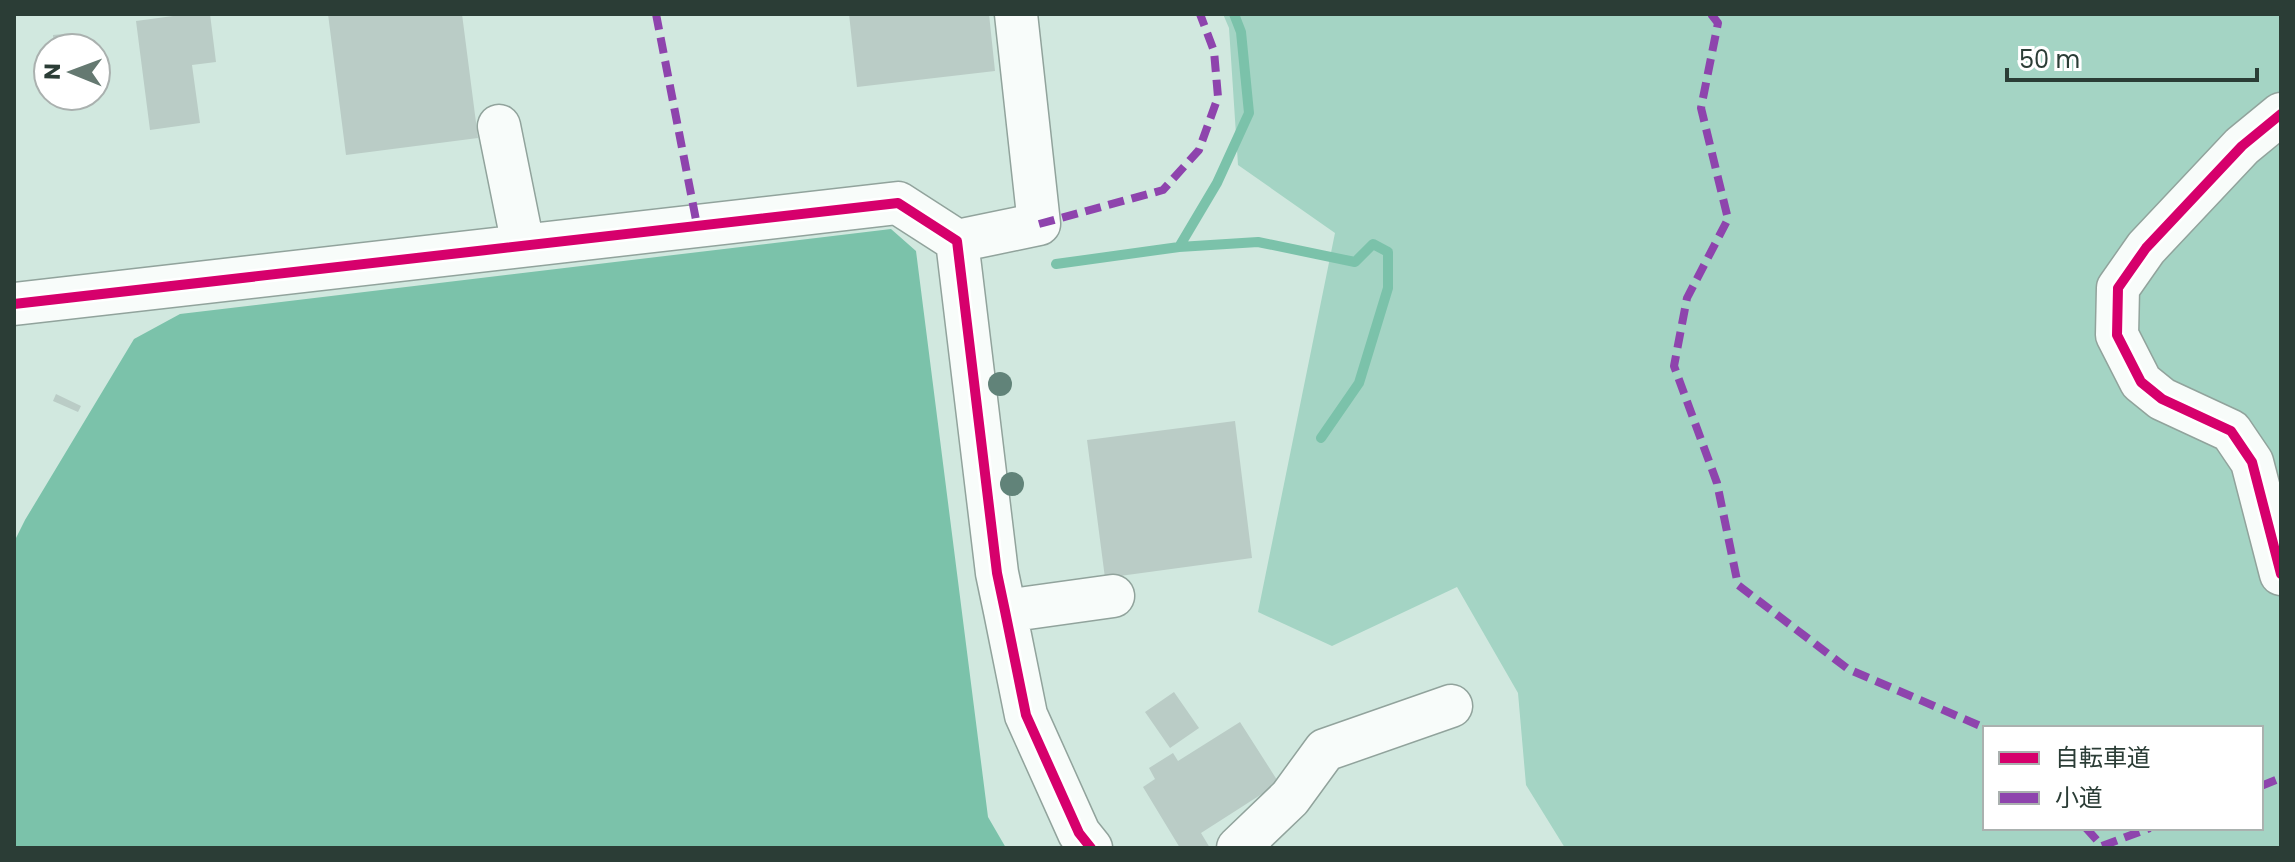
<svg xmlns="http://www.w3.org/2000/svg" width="2295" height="862" font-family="Poppins,'Noto Sans JP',sans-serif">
<rect width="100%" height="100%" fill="#d1e8df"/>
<path fill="#a4d4c4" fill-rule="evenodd" d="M1223,14H2281V848H1565L1526,785L1518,693L1457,587L1332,646L1258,612L1335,233L1238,165L1229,28ZM1985,728H2261V828H1985Z"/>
<path fill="#7bc2aa" d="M891,229L916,251L988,817L1006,848H14V542L25,520L134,339L180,314Z"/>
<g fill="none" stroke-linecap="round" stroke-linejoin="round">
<path stroke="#7bc2aa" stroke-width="10" d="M1179,247L1258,242L1355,262L1373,244L1388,252V288L1359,383L1321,438
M1056,264L1179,247L1217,183L1249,113L1241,32L1234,14"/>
</g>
<path fill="#baccc6" d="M188,14H210L216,62L192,65L200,123L150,130L136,21Z
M328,14H462L478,138L346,155Z
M849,14H989L995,71L857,87Z
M73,33L74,48H54L53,35Z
M56,394L81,406L78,412L53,401Z
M1235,421L1252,558L1105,578L1087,440Z
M1174,692L1199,728L1170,748L1145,712Z
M1240,722L1279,783L1201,833L1210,848H1180L1143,787L1155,779L1149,768L1173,753L1178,761Z"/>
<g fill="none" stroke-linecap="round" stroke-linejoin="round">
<g stroke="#91a39c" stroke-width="45">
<path id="minor" d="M2281,114L2242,146L2146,248L2118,288L2117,335L2141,382L2162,399L2231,431L2252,462L2281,574
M499,126L523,245
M957,241L1039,224L1016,14
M14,304L898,203L957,241L997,573L1005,611L1026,715L1079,833L1091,848
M1005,611L1113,596
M1238,848L1290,798L1325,750L1451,706"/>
</g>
<use href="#minor" stroke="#f8fcfa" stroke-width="42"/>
<path stroke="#8e44ad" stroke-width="8" stroke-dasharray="16 8" stroke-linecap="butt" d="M656,14L697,225
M1711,14L1718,23L1701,108L1728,219L1687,298L1674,366L1717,483L1738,585L1848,669L1985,728
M1039,224L1163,190L1199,150L1218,97L1214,51L1200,14
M2261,786L2281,778
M2086,828L2102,846L2150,828"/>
<g stroke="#fff" stroke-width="15">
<path id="cycleway" d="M2281,114L2242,146L2146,248L2118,288L2117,335L2141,382L2162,399L2231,431L2252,462L2281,574
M14,304L898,203L957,241L997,573L1005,611L1026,715L1079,833L1091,848"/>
</g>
<use href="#cycleway" stroke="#d6006c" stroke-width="10"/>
</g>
<g fill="#618379">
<circle cx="1000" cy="384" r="12"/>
<circle cx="1012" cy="484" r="12"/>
</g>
<rect width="2295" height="862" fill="none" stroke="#2b3d36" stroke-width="32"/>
<rect x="1983" y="726" width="280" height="104" fill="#ffffff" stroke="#aab1af" stroke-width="2"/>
<rect x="1999" y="752" width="40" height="12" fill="#d6006c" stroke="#aab1af" stroke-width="2"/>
<text x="2055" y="766" font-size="24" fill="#2b3d36">自転車道</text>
<rect x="1999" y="792" width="40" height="12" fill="#8e44ad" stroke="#aab1af" stroke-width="2"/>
<text x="2055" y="806" font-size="24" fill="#2b3d36">小道</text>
<g transform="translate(72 72) rotate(271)"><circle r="38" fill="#ffffff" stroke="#aab1af" stroke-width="2"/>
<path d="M0-6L14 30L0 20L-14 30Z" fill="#657971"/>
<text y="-12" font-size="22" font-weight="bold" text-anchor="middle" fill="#2b3d36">N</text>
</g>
<path d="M2007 68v12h250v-12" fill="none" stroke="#2b3d36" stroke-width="4"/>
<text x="2019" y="68" font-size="24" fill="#2b3d36" stroke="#ffffff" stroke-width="6" paint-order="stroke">50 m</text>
</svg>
